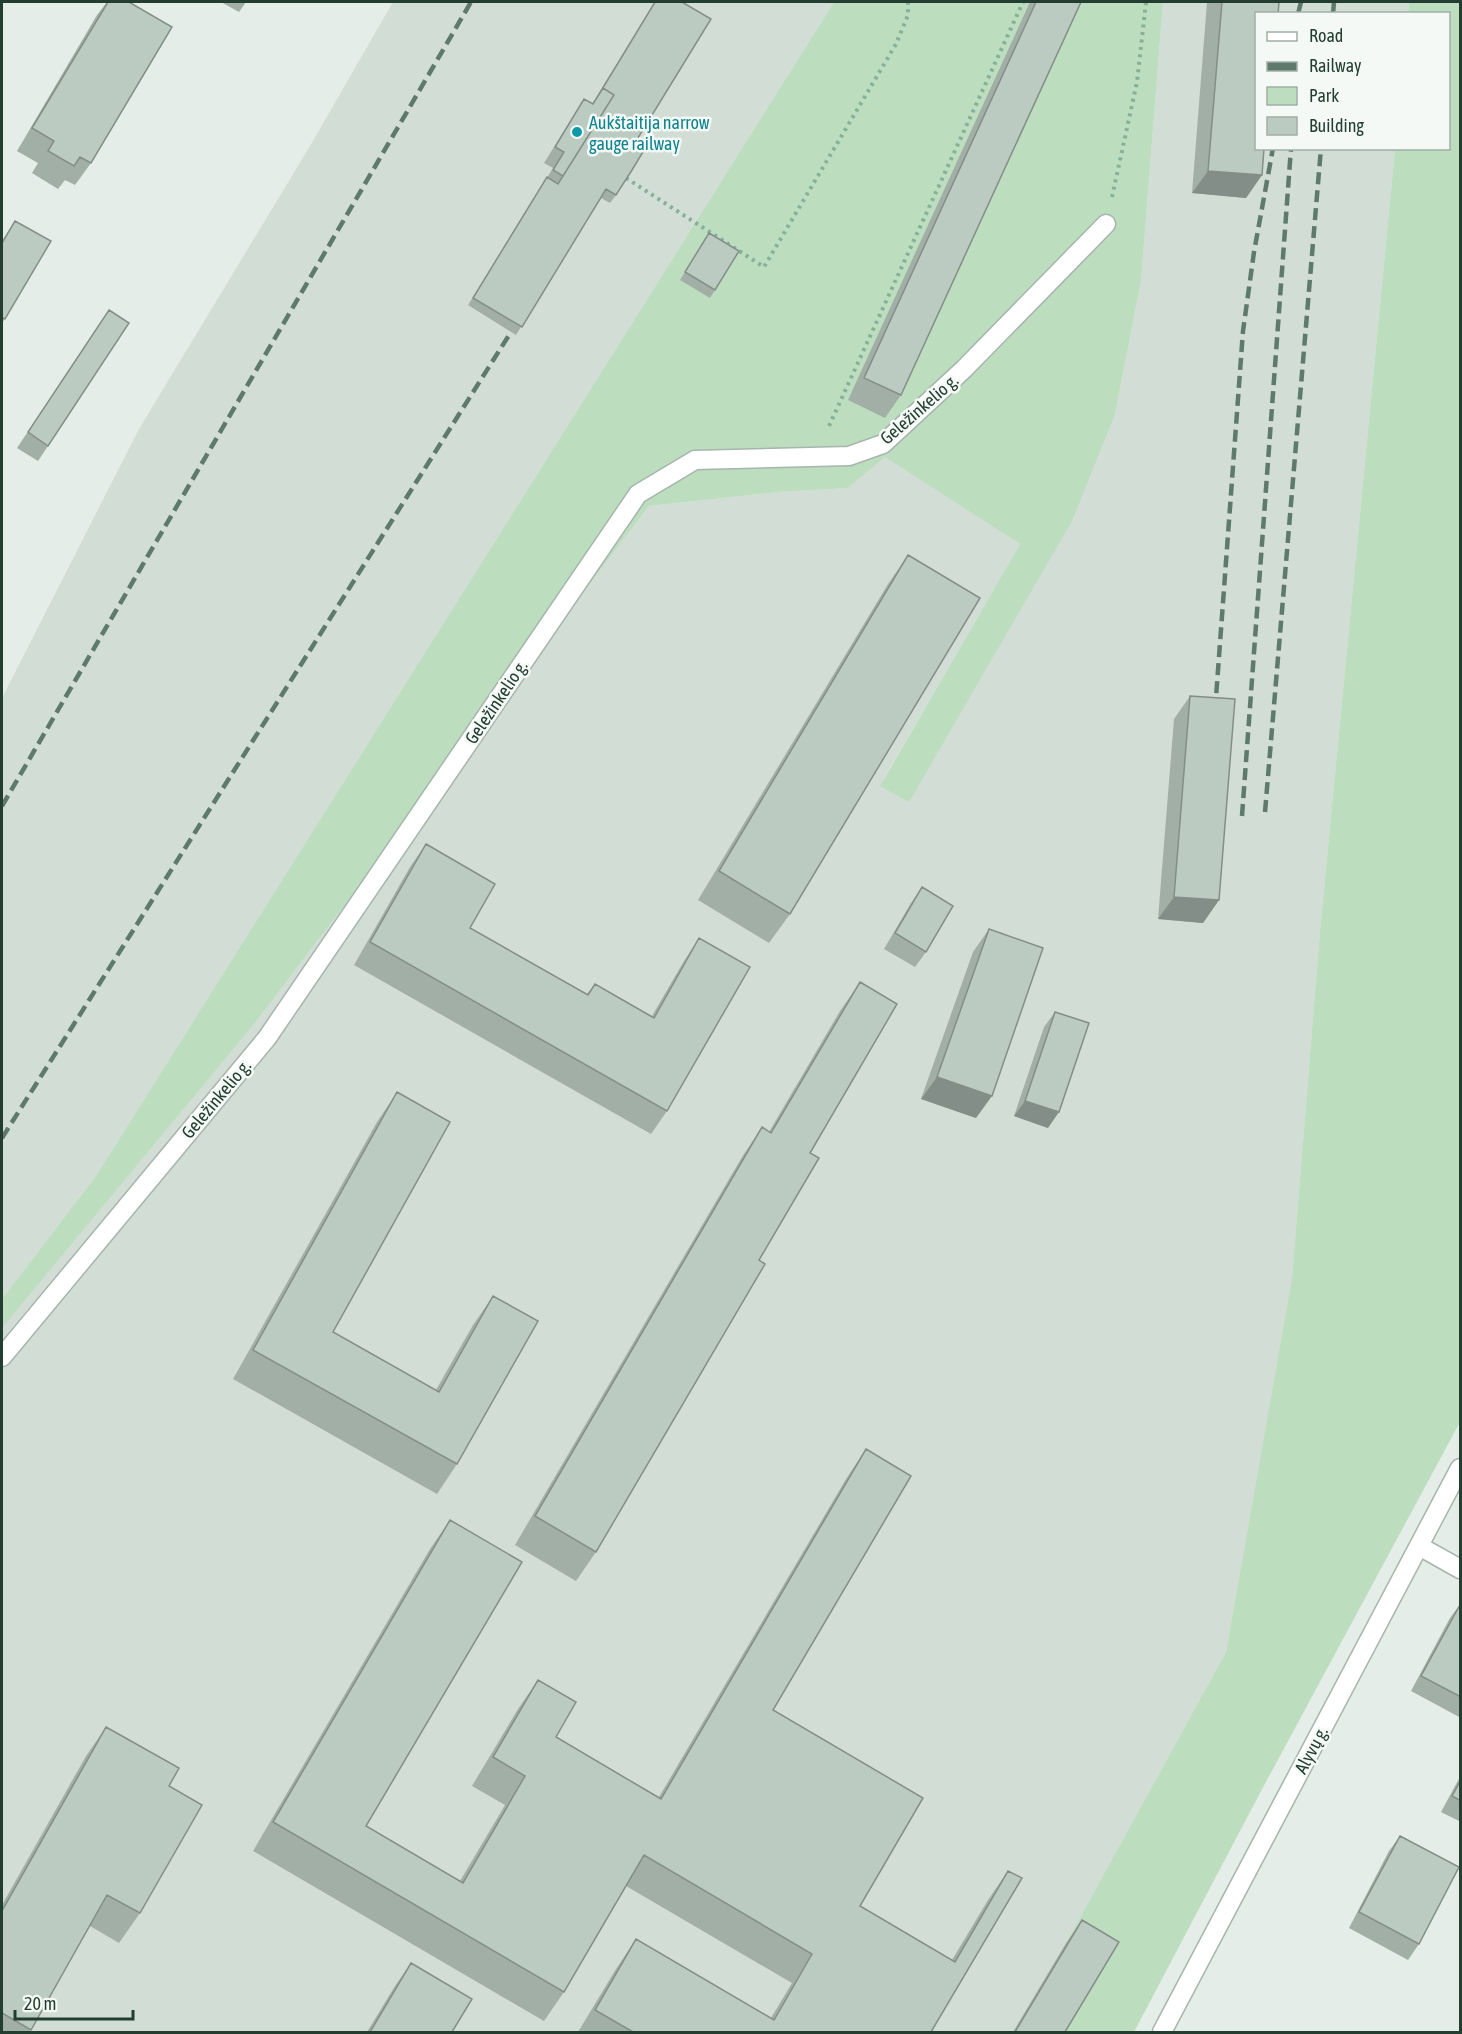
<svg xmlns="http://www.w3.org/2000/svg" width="1462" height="2034" font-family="'Asap Condensed',sans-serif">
<rect width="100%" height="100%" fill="#e4ede7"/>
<path fill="#d2ddd6" d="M393,2H834L96,1176L2,1299V698L139,429L310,146Z
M1163,2H1409L1408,13L1256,14V148L1395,149L1320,931L1292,1279L1226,1652L1066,1943L1062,2032H2V1328L251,1028L649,506L777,492L848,488L885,456L1020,544L880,785L1115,414L1141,281Z"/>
<path fill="#bdddbf" d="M834,2H1163L1141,281L1115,414L1072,521L909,802L880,786L1020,544L885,457L848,488L777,492L649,506L251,1028L2,1328V1299L96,1176Z
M1409,2H1460V1422L1260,1793L1134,2032H1062L1066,1943L1226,1652L1292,1278L1320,931L1395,149L1448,148V14L1408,13Z"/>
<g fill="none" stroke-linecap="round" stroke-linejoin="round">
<g stroke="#a6b5ad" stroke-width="21">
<path id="minor" d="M2,1357L267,1038L638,494L695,460L849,456L883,444L964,369L1106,224
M1419,1546L1460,1569
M1162,2032L1460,1468"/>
</g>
<path stroke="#85b099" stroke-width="4" stroke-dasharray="3 4.5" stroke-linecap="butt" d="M626,178L764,267L896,44L908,15V2
M1112,197L1137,82L1146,2
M829,426L1023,2"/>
<use href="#minor" stroke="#fff" stroke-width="18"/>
<path stroke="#5e7a6c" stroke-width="4.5" stroke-dasharray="12 6" stroke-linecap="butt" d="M1298,14L1301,2
M1333,14L1334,2
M1215,711L1243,331L1254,252L1273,148
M2,806L471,2
M1265,812L1321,148
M1242,816L1291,148
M2,1138L511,332"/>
</g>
<path fill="#a2afa7" d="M107,2H129L91,163L75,185L65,180L58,189L32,173L38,163L17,151L97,15Z
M221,2H246L239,12Z
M655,2H682L636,141L616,195L610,203L601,198L516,335L468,305L553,168L544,163L584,99L592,104Z
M1030,2H1081L901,395L885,418L848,400Z
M1207,2H1279L1257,14L1256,80L1262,175L1246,198L1192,193Z
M15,221L5,319L2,323V241Z
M709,233L715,290L710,298L680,280Z
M109,310L48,446L38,461L17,448Z
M908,555L790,914L769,943L698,900L888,584Z
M1190,696L1219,900L1203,923L1158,919L1174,719Z
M426,844L470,928L587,994L595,984L652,1016L684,961L699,938L667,1111L651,1134L354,965L410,867Z
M922,887L926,952L915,967L884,949L911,903Z
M989,929L976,1118L921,1099L973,952Z
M860,982L810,1153L759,1260L596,1552L576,1581L515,1545L742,1157L762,1127L769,1132L840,1011Z
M1055,1012L1048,1128L1014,1116L1044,1027Z
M397,1092L333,1332L436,1390L473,1325L493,1296L457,1464L437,1494L233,1379L377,1122Z
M866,1449L773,1710L860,1906L952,1960L988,1900L1008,1871L931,2032H578L616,1969L636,1939L771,2018L792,1983L626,1886L564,1992L544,2021L253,1851L430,1549L450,1520L366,1826L460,1881L505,1805L472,1786L518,1709L538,1680L556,1737L659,1797L846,1479Z
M1461,1603V1718L1411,1691L1450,1618Z
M106,1727L169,1786L140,1913L119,1943L90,1926L29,2032H2V1905L86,1756Z
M1461,1775V1822L1441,1812Z
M1400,1836L1419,1944L1408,1960L1349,1928L1389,1851Z
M1082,1920L1065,2032H1013L1066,1943Z
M411,1963L452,2032H367L395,1986Z"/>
<path fill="#848e88" d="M1208,171L1262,175L1246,198L1192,193Z
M1174,897L1219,900L1203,923L1158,919Z
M937,1077L992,1096L976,1118L921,1099Z
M1025,1101L1059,1112L1048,1128L1014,1116Z"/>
<path fill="#bccbc2" stroke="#848e88" stroke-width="1.5" d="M108,2H129L172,27L91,163L80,157L74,166L48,151L54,141L32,128Z
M655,2H682L711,19L636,141L646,147L632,170L616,195L606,189L522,327L473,298L547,177L558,184L563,176L614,95L603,88L598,96Z
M1036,2H1081L901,395L864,378Z
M1222,2H1279L1278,14H1257L1256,80L1257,81V148H1264L1262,175L1208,171Z
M603,88L614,95L563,176L553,170L564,152L555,147L584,99L593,104Z
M15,221L51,241L5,319L2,317V243Z
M709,233L739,251L715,290L685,272Z
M109,310L129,323L48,446L28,432Z
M908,555L980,598L790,914L719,871Z
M1190,696L1235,699L1219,900L1174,897Z
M426,844L495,884L470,928L588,995L595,984L654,1018L699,938L750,967L667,1111L370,942Z
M922,887L953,906L926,952L895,933Z
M989,929L1043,948L992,1096L937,1077Z
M860,982L897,1004L810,1153L819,1158L759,1260L765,1264L596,1552L535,1516L762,1127L771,1133Z
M1055,1012L1089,1023L1059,1112L1025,1101Z
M397,1092L450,1122L333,1332L439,1392L493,1296L538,1321L457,1464L253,1350Z
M866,1449L911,1476L773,1710L923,1798L860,1906L955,1962L1008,1871L1022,1878L931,2032H633L595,2010L636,1939L774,2020L812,1954L644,1855L564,1992L273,1822L450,1520L522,1562L366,1826L463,1883L525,1776L493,1757L538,1680L576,1702L556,1737L661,1799Z
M1461,1603V1697L1421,1676Z
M106,1727L179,1768L169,1786L202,1805L140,1913L107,1895L31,2030L2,2013V1911Z
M1461,1780V1801L1452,1796Z
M1400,1836L1459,1867L1419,1944L1359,1912Z
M1082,1920L1119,1942L1065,2032H1015Z
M411,1963L472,1999L452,2032H370Z"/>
<circle fill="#0f9aa8" stroke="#f4f9f6" stroke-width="2" cx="577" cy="132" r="6"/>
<g text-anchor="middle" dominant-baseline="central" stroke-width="5" stroke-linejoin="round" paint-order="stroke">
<g font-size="18" fill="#0d838f" stroke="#f4f9f6" text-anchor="start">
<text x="589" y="122">Aukštaitija narrow<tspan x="589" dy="21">gauge railway</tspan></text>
</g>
<g font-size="18" fill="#233e31" stroke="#f4f9f6">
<text transform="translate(919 409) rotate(-41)">Geležinkelio g.</text>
<text transform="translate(496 702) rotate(-56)">Geležinkelio g.</text>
<text transform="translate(216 1099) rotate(-50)">Geležinkelio g.</text>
<text transform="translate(1311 1750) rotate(-62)">Alyvų g.</text>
</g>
</g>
<rect width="1462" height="2034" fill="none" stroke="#233e31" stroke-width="6"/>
<rect x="1255" y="12" width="195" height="138" fill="#f4f9f6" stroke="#a0aea7" stroke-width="1.5"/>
<rect x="1267" y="32" width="30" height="9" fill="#ffffff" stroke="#a0aea7" stroke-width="1.5"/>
<text x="1309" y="42" font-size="18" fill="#233e31">Road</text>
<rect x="1267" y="62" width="30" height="9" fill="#5e7a6c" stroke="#a0aea7" stroke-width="1.5"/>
<text x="1309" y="72" font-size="18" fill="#233e31">Railway</text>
<rect x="1267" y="87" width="30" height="18" fill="#bdddbf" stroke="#a0aea7" stroke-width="1.5"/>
<text x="1309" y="102" font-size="18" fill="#233e31">Park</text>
<rect x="1267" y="117" width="30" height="18" fill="#bccbc2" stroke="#a0aea7" stroke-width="1.5"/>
<text x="1309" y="132" font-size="18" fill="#233e31">Building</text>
<path d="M15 2010v9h118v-9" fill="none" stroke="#233e31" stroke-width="3"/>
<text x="24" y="2010" font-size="18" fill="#233e31" stroke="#f4f9f6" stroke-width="4.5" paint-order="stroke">20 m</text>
</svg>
